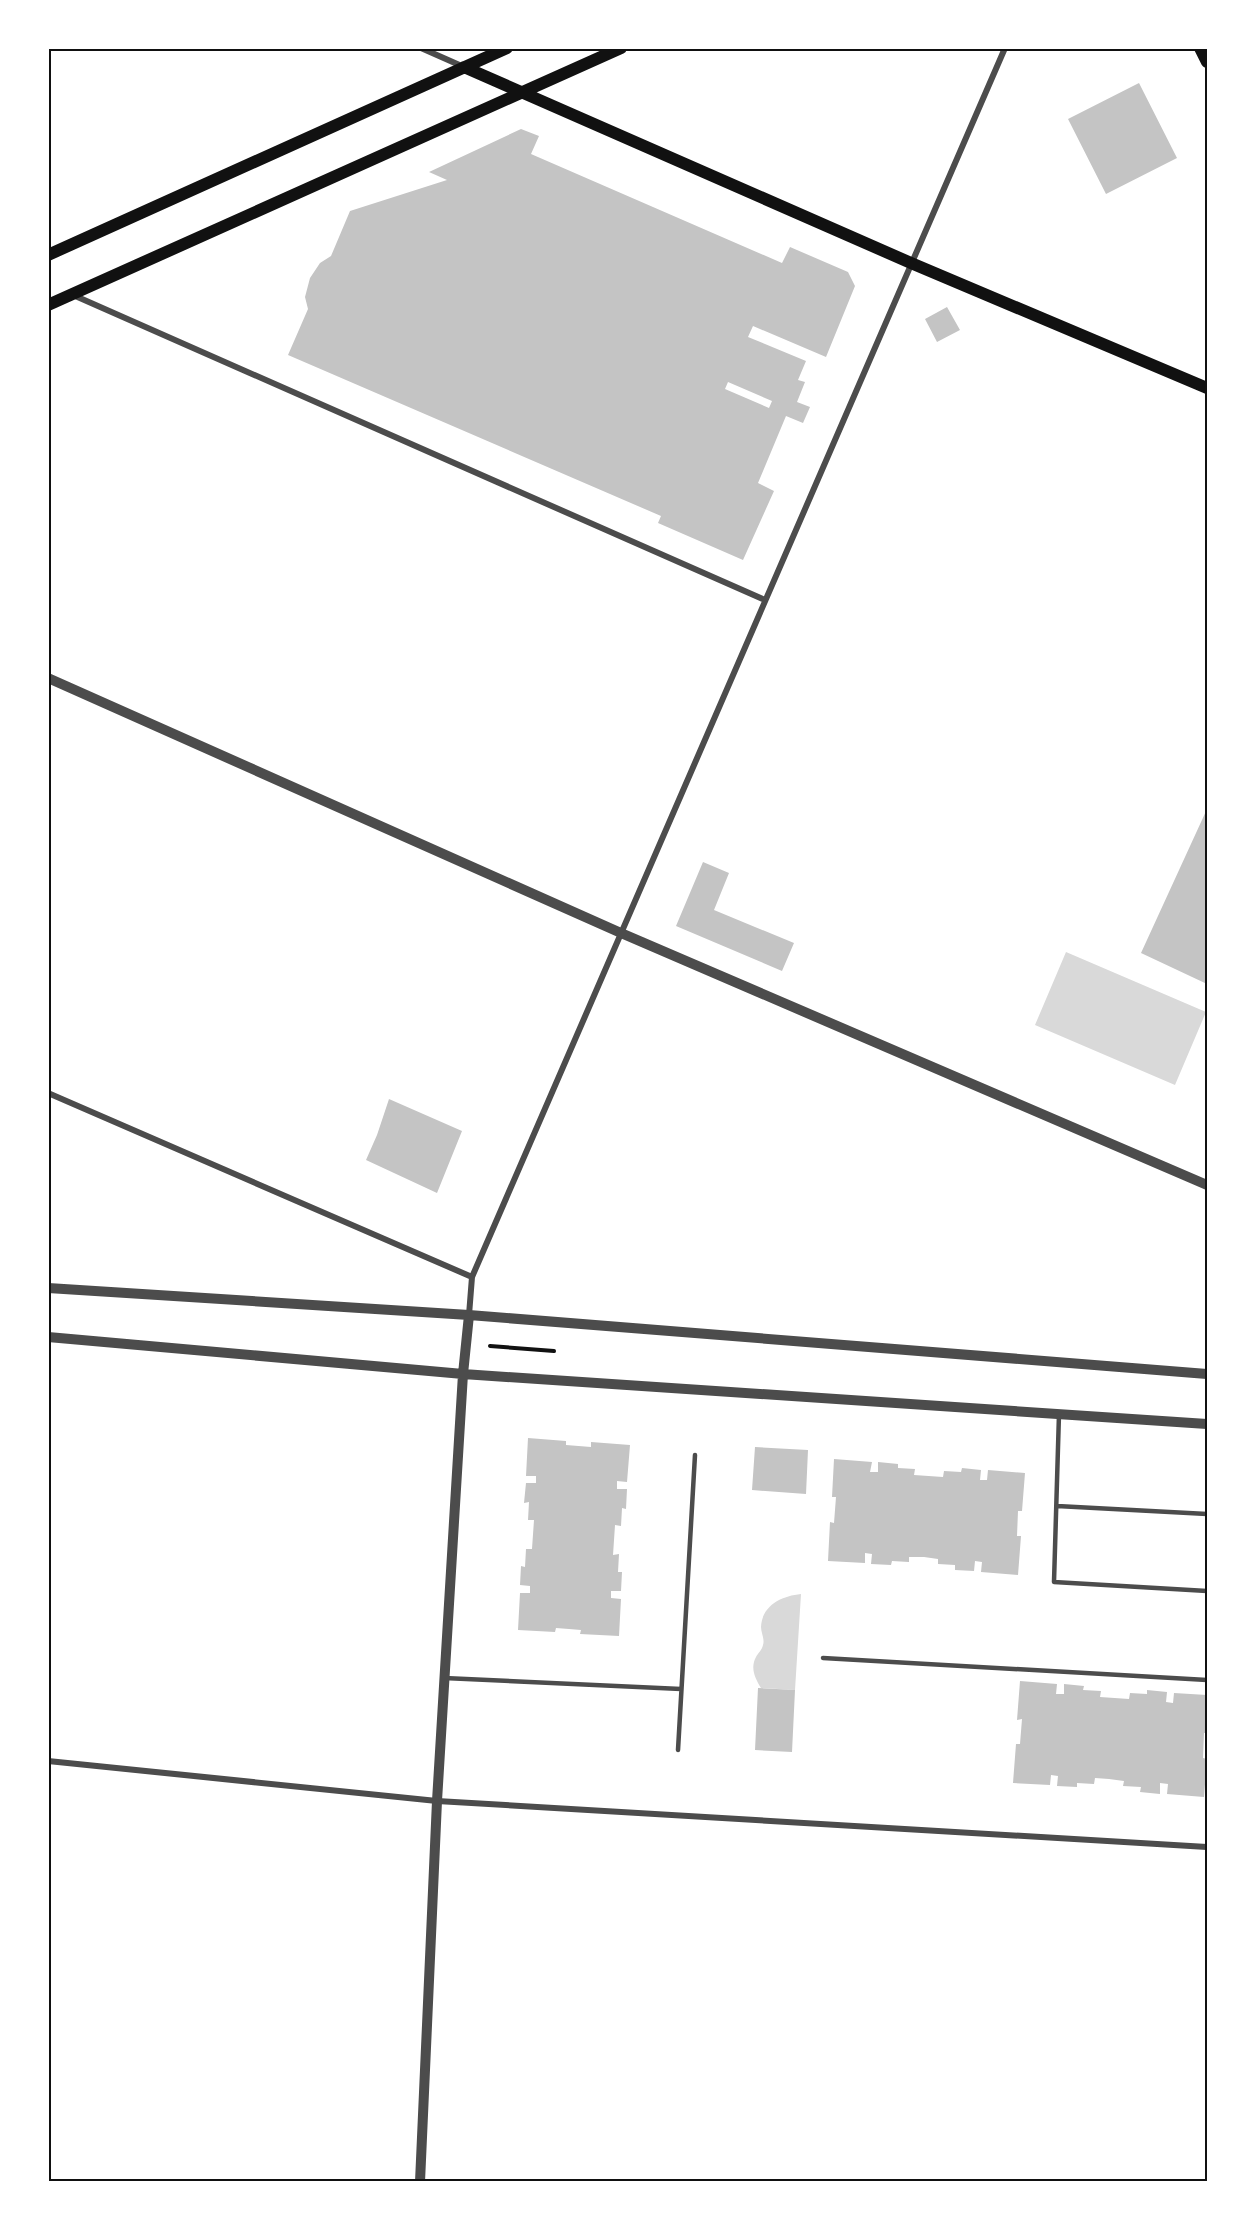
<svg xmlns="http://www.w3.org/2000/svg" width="1255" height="2230" font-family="'Source Sans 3',sans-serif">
<rect width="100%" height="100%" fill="#fff"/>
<path fill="#d9d9d9" d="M1066,952L1206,1012L1175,1085L1035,1025Z
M801,1594L795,1690L761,1688C755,1678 750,1668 756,1657C758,1653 762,1650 763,1645C765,1639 761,1633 761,1627C762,1605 782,1596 801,1594Z"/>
<path fill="#c4c4c4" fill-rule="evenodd" d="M1139,83L1177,158L1106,194L1068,119Z
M521,129L539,136L531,154L782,263L790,247L848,272L855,286L826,357L753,326L748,337L806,361L798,380L805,382L797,402L810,407L803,423L786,416L758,483L774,491L743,560L658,523L661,516L288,355L308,309L305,297L310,278L320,263L331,256L350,211L447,180L429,172ZM728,382L772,401L769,408L725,389Z
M947,307L960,330L937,342L925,319Z
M1207,809V984L1141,953Z
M703,862L729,873L714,910L794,943L782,971L676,926Z
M389,1099L462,1131L437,1193L366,1160L377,1135Z
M528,1438L566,1441V1445L591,1447V1442L630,1445L627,1482L617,1481V1489H627L626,1509L622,1508L621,1526L615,1525L613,1555L619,1554L618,1572H622L621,1591H611V1598L621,1599L619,1636L580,1634L581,1630L569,1629L556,1628L555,1632L518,1630L520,1593H530V1586L520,1585L521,1566L525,1567L526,1549H532L534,1520H528L529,1502L524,1503L526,1483H536V1476H526Z
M755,1447L808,1450L806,1494L752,1490Z
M834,1459L872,1462L870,1472H878V1462L898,1464V1468L915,1469L914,1475L943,1477L944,1471L961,1472L962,1468L981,1470L980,1480H987L988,1470L1025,1473L1022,1511H1018L1017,1536H1021L1018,1575L981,1572L982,1562L975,1561L974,1571L955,1570V1565L938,1564V1559L924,1557H909V1562L892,1561L891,1565L871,1564L872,1554L865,1553V1563L828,1561L830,1522L834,1523L836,1497H832Z
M1020,1681L1057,1684L1056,1694H1064V1684L1084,1686L1083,1690L1101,1691L1100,1697L1129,1699L1130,1693L1147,1694V1690L1167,1692L1166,1702L1173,1703L1174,1693L1207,1695V1733H1204L1203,1758L1207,1759L1204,1797L1167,1794L1168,1784L1160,1783V1794L1140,1792L1141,1787L1123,1786L1124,1781L1109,1779L1095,1778L1094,1784L1077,1783V1787L1057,1786L1058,1776L1051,1775L1050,1785L1013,1783L1016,1744H1020L1022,1719L1017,1720Z
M758,1688L795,1690L792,1752L755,1750Z"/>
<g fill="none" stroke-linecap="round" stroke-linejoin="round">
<path stroke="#111" stroke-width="4" d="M490,1346L554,1351"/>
<path stroke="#4c4c4c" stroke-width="4.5" d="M1059,1414L1054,1582L1207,1591
M1057,1506L1207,1514
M823,1658L1207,1680
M444,1678L681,1689
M678,1750L695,1455"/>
<path stroke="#4c4c4c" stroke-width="6" d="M421,48L464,67
M73,295L765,600
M48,1093L472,1277
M469,1315L472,1277L1005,48
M48,1761L437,1801L1207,1847"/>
<path stroke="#4c4c4c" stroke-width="10" d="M48,678L621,933L1207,1185
M48,1288L469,1315L1207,1374
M48,1337L463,1374L1207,1424
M420,2182L437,1801L463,1374L469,1315"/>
<path stroke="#111" stroke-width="12" d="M1200,48L1207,62
M464,67L911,263L1207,388
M48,255L507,48
M48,305L621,48"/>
</g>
<rect width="1255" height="2230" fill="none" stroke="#ffffff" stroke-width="99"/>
<rect x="50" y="50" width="1156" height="2130" fill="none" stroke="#111" stroke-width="2"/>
</svg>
